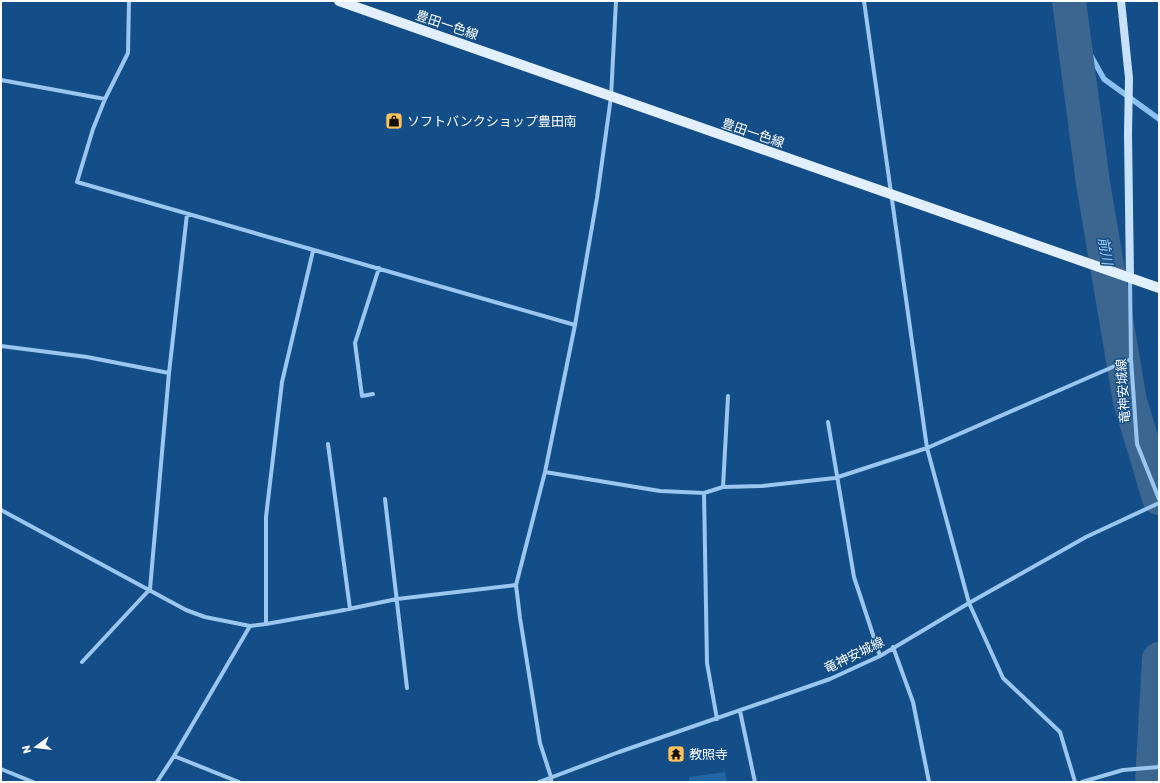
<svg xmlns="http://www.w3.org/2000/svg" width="1160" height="783" font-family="Rubik,'Noto Sans JP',sans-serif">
<rect width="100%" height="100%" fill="#144e88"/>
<path fill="#2366a6" d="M725,772L727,782H689V777Z"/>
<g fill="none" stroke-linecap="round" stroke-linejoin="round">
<path stroke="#8cc2f2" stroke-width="5.5" d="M1060,1L1104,79L1159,119"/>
<path stroke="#3b6690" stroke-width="34" d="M1069,1L1093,183L1130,401L1159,498
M1152,782L1159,659"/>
<path stroke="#9ac6ef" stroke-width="4" d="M129,1L128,53L105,99L93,129L77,182C243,230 409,277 575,325
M864,1L927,448L969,603L1003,678L1060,732L1075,782
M1,80L105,99
M1130,278L1131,359L1137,444L1159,499
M1,346L87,357L169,373
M373,394L362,396L355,343L379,268
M828,422L854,577L880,656
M328,444L350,609
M545,472L660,491L704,493L723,487L762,486L835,478L927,448L1131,359
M723,487L728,396
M704,493L707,663L717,719
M385,499L407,688
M1,510L186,610L205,617L250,626L266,624L339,611L397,599L516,585
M266,624V517L282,382L313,251
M893,647L913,702L929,782
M82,662L150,589L169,373L187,214
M740,711L755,782
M174,756L239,782
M1,769L33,782
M157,782L174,756L250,626
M539,782L619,752L830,679L880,656L969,603L1086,537L1159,503
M551,782V777L540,743L520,618L516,585L545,472L575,325L597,198L611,97L616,1
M1082,782L1123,770L1159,767"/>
<path stroke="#c8e1fa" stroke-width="8" d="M1121,1L1129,78L1128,134L1130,277"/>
<path stroke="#e2efff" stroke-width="10" d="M339,1L1159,288"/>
</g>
<defs>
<g id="shop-square" transform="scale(0.9)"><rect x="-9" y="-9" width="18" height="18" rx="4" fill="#ffc358" stroke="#144e88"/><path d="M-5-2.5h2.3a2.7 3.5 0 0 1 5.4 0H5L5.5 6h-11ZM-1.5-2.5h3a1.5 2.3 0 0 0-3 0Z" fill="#111"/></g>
<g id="temple-square" transform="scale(0.9)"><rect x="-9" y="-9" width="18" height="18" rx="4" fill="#ffc358" stroke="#144e88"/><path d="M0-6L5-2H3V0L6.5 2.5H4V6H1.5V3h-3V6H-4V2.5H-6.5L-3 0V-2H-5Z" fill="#111"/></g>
</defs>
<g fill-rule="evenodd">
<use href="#shop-square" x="394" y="121"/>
<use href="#temple-square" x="676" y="754"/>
</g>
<g text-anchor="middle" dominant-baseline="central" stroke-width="3" stroke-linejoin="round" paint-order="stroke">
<g font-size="13" fill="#fff" stroke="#144e88">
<text transform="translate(447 25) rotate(19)">豊田一色線</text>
<text transform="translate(753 133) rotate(19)">豊田一色線</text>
<text transform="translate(1123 391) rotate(-94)">竜神安城線</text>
<text transform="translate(854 655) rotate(-26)">竜神安城線</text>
</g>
<g font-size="13" fill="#fff" stroke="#144e88" text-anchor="start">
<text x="407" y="121">ソフトバンクショップ豊田南</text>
<text x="689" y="754">教照寺</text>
</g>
<g font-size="14" font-style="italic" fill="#a5d0f7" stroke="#144e88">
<text transform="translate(1105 251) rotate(80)">前川</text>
</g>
</g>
<rect width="1160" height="783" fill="none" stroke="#ffffff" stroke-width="4"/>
<g transform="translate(36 747) rotate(255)" stroke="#144e88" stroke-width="3" paint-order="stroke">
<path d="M0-3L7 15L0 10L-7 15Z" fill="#ffffff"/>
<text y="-6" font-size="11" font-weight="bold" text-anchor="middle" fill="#ffffff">N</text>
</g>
</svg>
